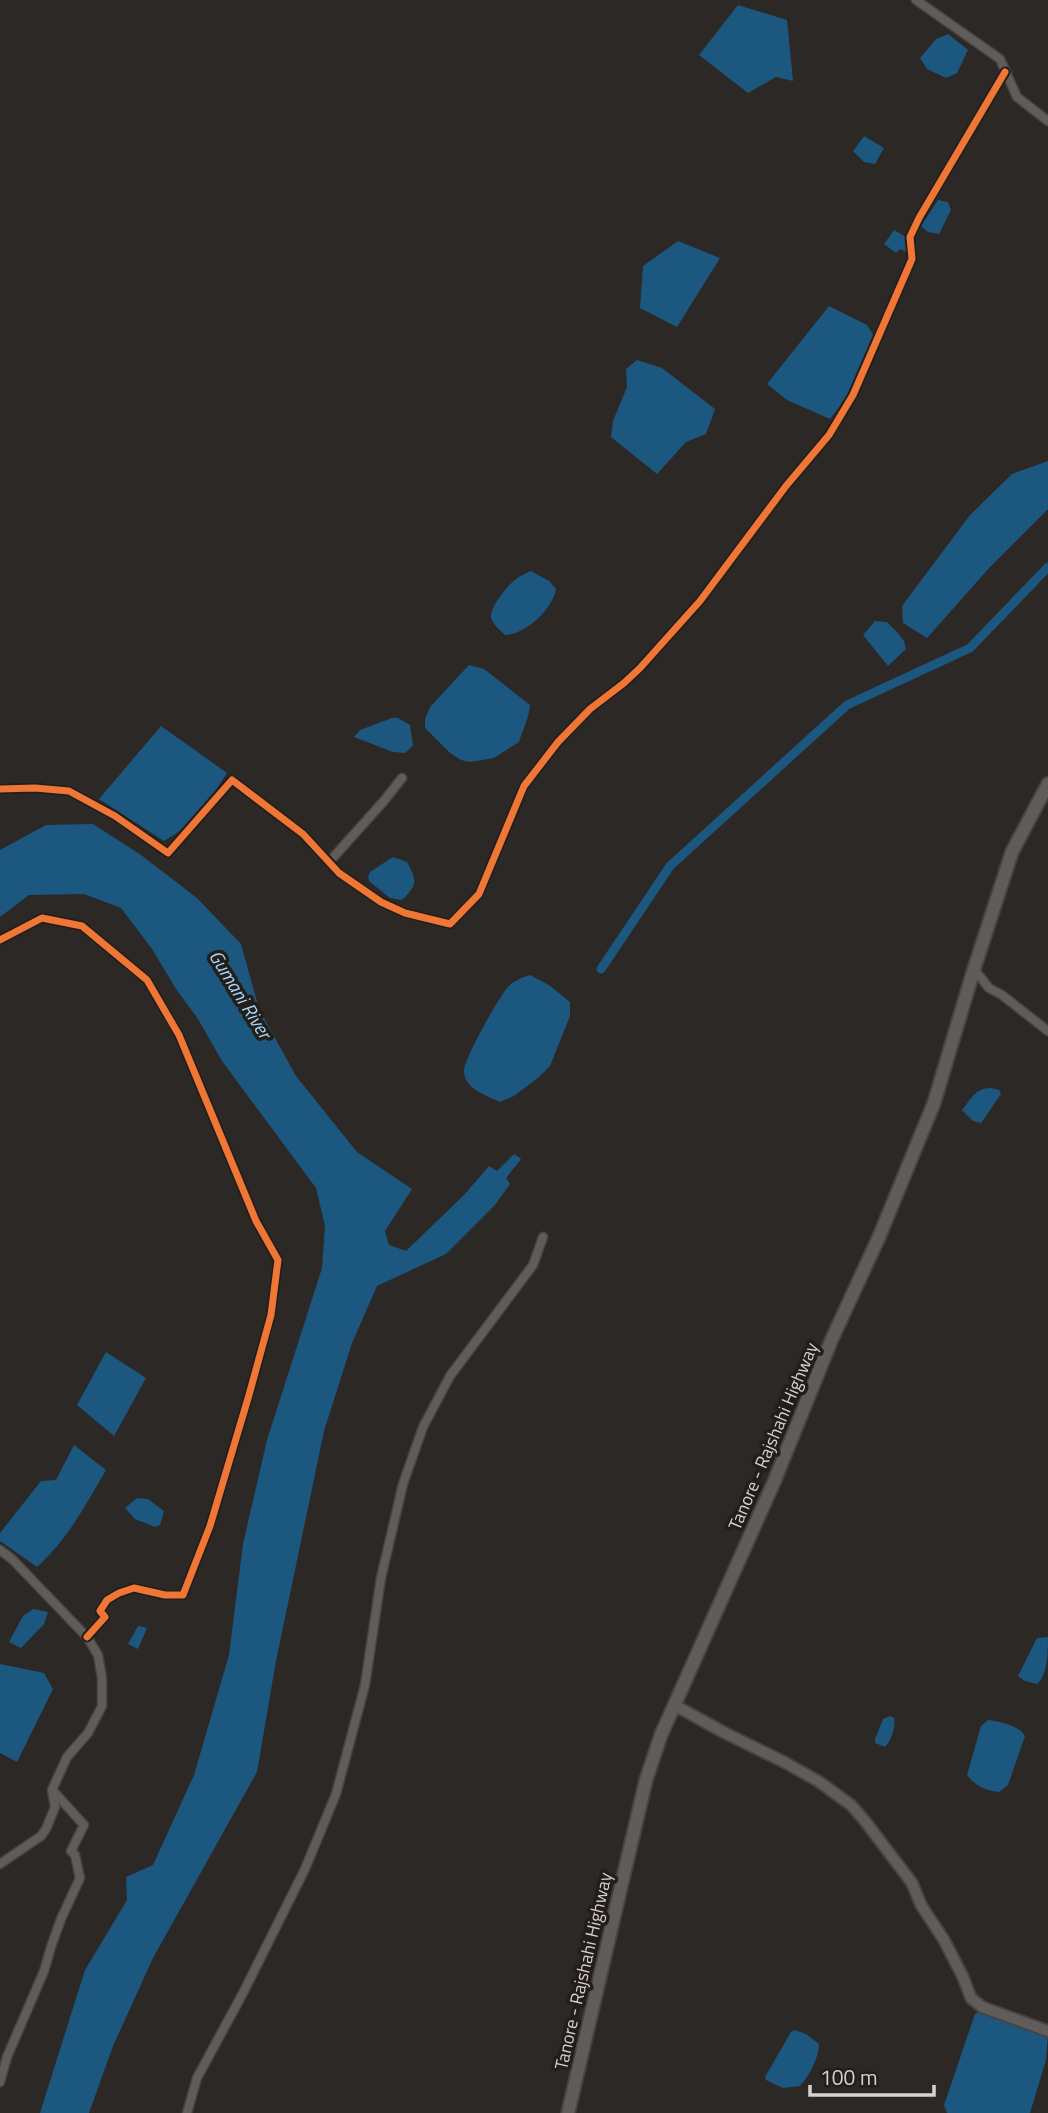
<svg xmlns="http://www.w3.org/2000/svg" width="1048" height="2113" font-family="'Titillium Web',sans-serif">
<rect width="100%" height="100%" fill="#2c2826"/>
<path fill="#1c577f" d="M738,5L787,20L793,81L776,77L748,93L699,55Z
M948,34L968,50L957,73L946,78L927,69L920,58L936,39Z
M864,136L884,148L875,164L864,162L853,151Z
M938,200L948,202L951,210L939,234L928,232L921,226Z
M894,230L908,238L906,252L900,249L896,253L884,244Z
M678,241L720,258L677,327L640,308L643,266Z
M829,306L867,325L874,336C862,366 851,394 830,419L787,400L767,384Z
M637,360L662,368L715,409L706,434L686,442L657,474L611,437L613,421L627,387L626,369Z
M1048,461V509L990,567L927,638L903,623L902,606L970,515L1012,474Z
M531,571L549,581L556,589C553,609 525,635 505,635C500,630 492,624 491,617C490,607 508,585 516,579C520,576 526,573 531,571Z
M875,621L887,622L897,632L904,641L906,649L888,666L863,635Z
M469,665L484,669L530,705C529,718 523,729 519,742L494,758L470,762L461,760L450,753L425,728V719L430,707Z
M392,718H398L410,725L413,746L405,753L393,752L354,737L360,730Z
M161,726L227,773C210,800 192,826 164,841L99,799Z
M93,824L141,855L197,898L241,944L259,1009L296,1076L357,1152L412,1189L385,1231L389,1245L406,1251L464,1195L489,1166L497,1171L514,1154L521,1159L506,1178L510,1184L495,1205L446,1254L377,1286L352,1343L324,1431L276,1661L257,1772L153,1958L113,2046L89,2113H40L85,1970L127,1900L126,1877L153,1865L194,1775L229,1655L243,1544L267,1440L322,1268L325,1226L316,1188L222,1061L198,1019L176,989L152,949L121,908L84,894L29,895L0,917V850L46,825Z
M393,857L407,862C417,881 418,884 402,900L390,898L369,881L368,877L370,872Z
M530,975L549,985L570,1002V1016L550,1066L539,1077L514,1096L500,1102C487,1096 465,1089 464,1072C463,1060 498,999 507,988C513,981 521,978 530,975Z
M991,1088L999,1090L1001,1094L981,1123L973,1121L962,1110C971,1099 975,1088 991,1088Z
M106,1352L146,1378L114,1436L77,1405Z
M74,1445L106,1470C85,1506 68,1539 37,1567L0,1541V1533L41,1481L56,1480Z
M137,1498L148,1499L164,1511L160,1525L155,1527L135,1519L125,1508Z
M33,1609L48,1612L44,1624L21,1648L9,1642L23,1616Z
M138,1626L147,1628L138,1649L128,1644Z
M1048,1637C1048,1653 1048,1675 1037,1684L1025,1681L1018,1676L1037,1638Z
M0,1664L44,1673L53,1689L17,1762L0,1753Z
M890,1716L894,1718C896,1727 891,1741 885,1747L875,1743V1739L883,1719Z
M988,1720C1001,1722 1018,1725 1025,1736L1008,1785L999,1792C986,1791 974,1785 967,1775L981,1726Z
M981,2012L1048,2035L1046,2060L1030,2113H947L944,2105L975,2014Z
M795,2030L806,2034L819,2044C818,2060 810,2074 800,2086L783,2088L766,2080L765,2077L791,2032Z"/>
<g fill="none" stroke-linecap="round" stroke-linejoin="round">
<path stroke="#1c577f" stroke-width="9" d="M601,969L670,866L847,705L970,648L1048,567"/>
<g stroke="#474342" stroke-width="11">
<path id="minor" d="M916,0L1000,59L1017,97L1048,121
M0,789L35,788L69,791L115,816L168,853L232,780L303,834L339,873L381,902L405,913L450,924L479,894L524,786L558,742L590,709L624,683L640,668L700,601L786,486L829,435L853,395L912,259L910,237L919,218L1005,72
M330,861L383,802L402,778
M0,940L42,918L82,926L147,980L179,1035L256,1221L278,1260L271,1315L249,1395L210,1526L183,1595H165L134,1588L119,1593L107,1600L100,1611L105,1617L87,1637
M974,969L989,988L1002,995L1048,1031
M0,1550L12,1559L87,1637L98,1655L102,1678V1706L88,1733L67,1757L52,1790L55,1807L46,1829L41,1836L0,1864
M0,2082L7,2057L44,1971L51,1947L61,1919L80,1878L75,1855L71,1851L84,1825L54,1792
M187,2113L197,2078L243,1993L305,1869L336,1794L365,1685L381,1578L403,1484L423,1427L450,1376L533,1265L543,1237"/>
</g>
<g stroke="#474342" stroke-width="14">
<path id="tertiary" d="M676,1706L725,1733L784,1762L818,1781L851,1805L865,1821L912,1883L921,1905L944,1940L963,1977L971,1998L982,2007L1048,2031"/>
</g>
<g stroke="#474342" stroke-width="16">
<path id="secondary" d="M568,2113L646,1780L661,1735L774,1482L831,1341L879,1237L934,1103L974,969L1012,852L1048,784"/>
</g>
<use href="#minor" stroke="#5f5c5a" stroke-width="8"/>
<use href="#tertiary" stroke="#5f5c5a" stroke-width="10"/>
<use href="#secondary" stroke="#5f5c5a" stroke-width="12"/>
<g stroke="#241e1a" stroke-width="11">
<path id="cycleway" d="M0,789L35,788L69,791L115,816L168,853L232,780L303,834L339,873L381,902L405,913L450,924L479,894L524,786L558,742L590,709L624,683L640,668L700,601L786,486L829,435L853,395L912,259L910,237L919,218L1005,72
M0,940L42,918L82,926L147,980L179,1035L256,1221L278,1260L271,1315L249,1395L210,1526L183,1595H165L134,1588L119,1593L107,1600L100,1611L105,1617L87,1637"/>
</g>
<use href="#cycleway" stroke="#f07635" stroke-width="7"/>
</g>
<g text-anchor="middle" dominant-baseline="central" stroke-width="7" stroke-linejoin="round" paint-order="stroke">
<g font-size="18" fill="#d7d2d0" stroke="#241e1a">
<text transform="translate(773 1436) rotate(-67)">Tanore - Rajshahi Highway</text>
<text transform="translate(583 1971) rotate(-77)">Tanore - Rajshahi Highway</text>
</g>
<g font-size="19" font-style="italic" fill="#a5d7fe" stroke="#241e1a">
<text transform="translate(241 994) rotate(58)">Gumani River</text>
</g>
</g>
<path d="M810 2085v10h124v-10" fill="none" stroke="#d7d2d0" stroke-width="3.5"/>
<text x="820" y="2085" font-size="21" fill="#d7d2d0" stroke="#241e1a" stroke-width="5" paint-order="stroke">100 m</text>
</svg>
